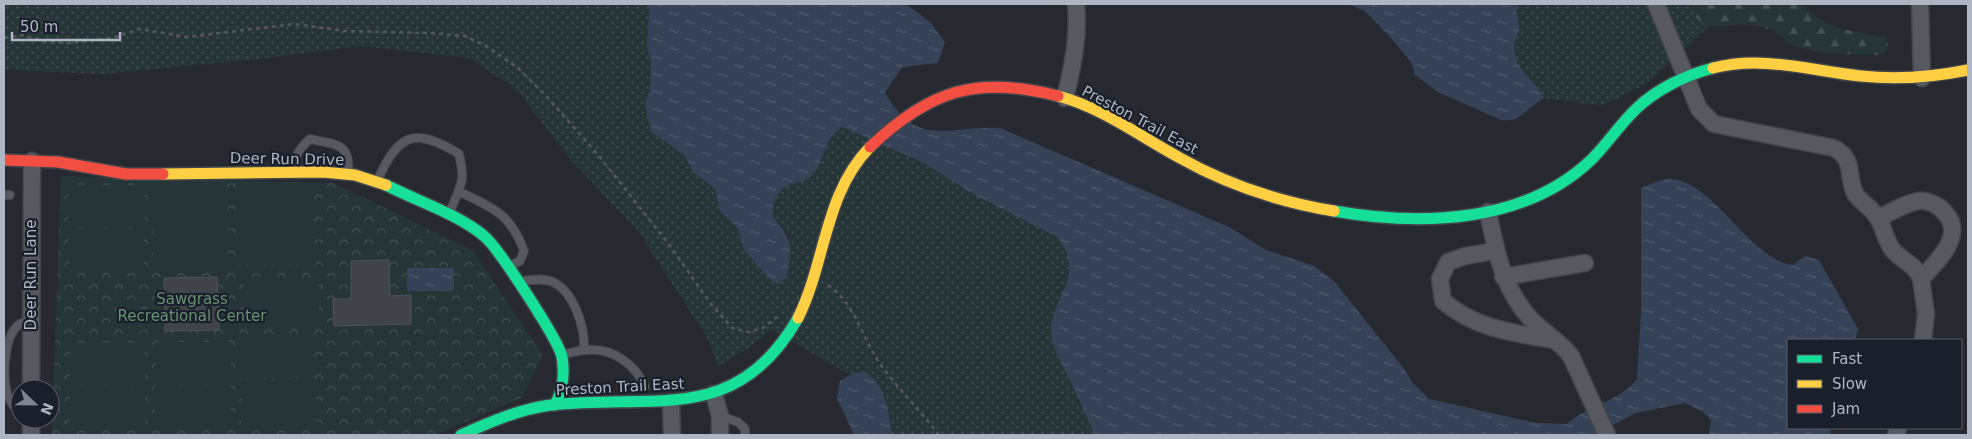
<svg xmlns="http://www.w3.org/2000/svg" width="1972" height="439" font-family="'DejaVu Sans',sans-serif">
<defs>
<pattern id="grass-dots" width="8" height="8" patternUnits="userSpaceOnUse" patternTransform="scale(1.25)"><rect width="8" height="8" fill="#263638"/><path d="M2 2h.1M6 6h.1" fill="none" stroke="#435153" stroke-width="1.8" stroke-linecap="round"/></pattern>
<pattern id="forest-firs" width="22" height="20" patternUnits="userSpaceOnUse" patternTransform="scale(1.25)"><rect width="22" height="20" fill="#263638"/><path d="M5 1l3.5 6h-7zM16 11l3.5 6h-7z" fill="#435153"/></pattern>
<pattern id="park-crowns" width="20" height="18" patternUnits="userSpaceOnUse" patternTransform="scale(1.25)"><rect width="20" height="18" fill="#263638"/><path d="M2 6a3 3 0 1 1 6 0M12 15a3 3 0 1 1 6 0" fill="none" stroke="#435153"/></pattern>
<pattern id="water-ripples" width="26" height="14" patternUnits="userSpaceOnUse" patternTransform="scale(1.25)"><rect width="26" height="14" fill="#354258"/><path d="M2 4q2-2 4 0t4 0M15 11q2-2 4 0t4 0" fill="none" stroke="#505b6e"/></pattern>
</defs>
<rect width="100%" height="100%" fill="#262a30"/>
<path fill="url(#grass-dots)" d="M4,4H646L649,8L647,47L651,62L650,89L645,104L651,132L685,157L693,172L715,189L720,211L738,228L744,250L790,238L772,215C777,172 803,190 815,172C827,154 823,139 843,127L926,164L973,194L1056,236L1066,247L1070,262L1064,292L1056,312L1058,356L1095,435H892L885,396L864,371L850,375L771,329L750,347L718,366L708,339L638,231L569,158L517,90L469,58L360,46L259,59L103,74L4,70Z
M1518,4H1685L1692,7L1697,19L1709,26L1646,84L1602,106L1544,98C1534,78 1510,68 1515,41C1516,37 1519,34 1519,30C1521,20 1513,16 1518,4Z"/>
<path fill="url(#forest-firs)" d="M1685,4H1800L1819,19L1841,29L1885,37L1888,44L1886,52L1879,55L1829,54L1793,46L1775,31L1753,25L1709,26L1697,19L1692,7Z"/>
<path fill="url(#park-crowns)" d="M61,176L334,183L473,251L543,356L521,398L435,435L52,434Z"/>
<path fill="#263638" d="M152,183H227V223H152Z
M237,183H312V223H237Z
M69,185H144V225H69Z
M237,225H312V265H237Z
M153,226H228V266H153Z
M69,229H144V269H69Z
M244,284H319V324H244Z
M239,338H314V378H239Z
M156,342H231V382H156Z
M70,343H145V383H70Z
M316,383V424H241V384Z
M70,386H145V426H70Z
M155,386H230V426H155Z"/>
<path fill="url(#water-ripples)" d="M646,4H906L931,23L945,42L938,63L902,67L885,93C919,150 947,125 1000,128L1229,227L1266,250L1314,266L1334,281L1405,370L1412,382L1429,399L1536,423L1567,424C1587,405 1620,402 1637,379L1641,312V188C1649,185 1661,179 1670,179C1712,179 1752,262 1793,265L1805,256L1819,260L1858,329L1855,340H1788V428H1830L1831,435H1709L1711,420L1703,412L1685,403L1636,413L1594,435H1095C1087,418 1079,400 1071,383C1064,368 1054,353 1052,337C1047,298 1090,276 1056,236L973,194L926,164L843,127C823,139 827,154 815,172C803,191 777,172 772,215C793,243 793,243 786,278L778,284L770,279L744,250L738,228L720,211L715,189L693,172L685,156L651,132L645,104L650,89L651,62L647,47L649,8Z
M1349,4H1518C1513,16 1521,20 1519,30C1519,34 1516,37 1515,41C1510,68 1534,78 1544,98C1529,107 1519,123 1501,120L1438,92L1415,75L1411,62L1389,36L1365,11Z
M407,268H454V291H407Z
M864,371C887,386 888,410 892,435H854L837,398L840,381L850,375Z"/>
<path fill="#404449" stroke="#4e5259" d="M389,260L390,296L411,295V324L334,326L333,299H351V261Z
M217,277L219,330L165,331L164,278Z"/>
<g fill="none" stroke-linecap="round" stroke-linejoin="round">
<g stroke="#424449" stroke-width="10">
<path id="lane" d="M294,170C295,155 299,149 310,139C335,145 351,142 348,173
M378,179C399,133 415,127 459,154C466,183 460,186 450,212
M460,192C493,208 511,214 524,251L520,261L509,266
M4,195H10
M522,281C532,280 544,278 553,282C575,293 585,328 584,350
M564,354C571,353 579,350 587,350C612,347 636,365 645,387
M20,413C16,409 10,402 8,396C2,379 3,335 20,324C23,322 28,321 31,320
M720,416L738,422L745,429V435"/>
</g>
<g stroke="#424449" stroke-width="19">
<path id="street" d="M1656,4L1699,109L1714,124L1834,148C1857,161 1845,176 1856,195C1862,203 1872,208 1877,217C1884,227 1885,239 1892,249C1901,261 1916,264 1921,279
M1920,4L1922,78
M1065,98C1073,65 1079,37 1076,4
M1488,212C1496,250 1502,287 1529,317C1542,332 1559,340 1571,356L1607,435
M1878,218C1890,213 1902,205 1914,202C1922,199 1932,202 1939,207C1970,232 1939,259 1921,279L1926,314L1923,340
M1495,251L1465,256L1448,262L1440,279L1443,301C1476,329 1513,333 1554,340
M1503,277L1585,263
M31,389L32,161
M714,394L720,416V435
M671,403L672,435
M31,435V419
M1896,435L1898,428"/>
</g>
<g stroke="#424449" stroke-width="14">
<path id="fast" d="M386,185C415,200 460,215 484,236C498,247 559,341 562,357C565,375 563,389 555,405
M1334,211C1420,226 1525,224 1592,159C1608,143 1620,124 1637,108C1657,89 1686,75 1713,68
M461,435C490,422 520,409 551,405C653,393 736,427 798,318"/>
</g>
<g stroke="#424449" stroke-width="14">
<path id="slow" d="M1713,68C1763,55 1812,71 1861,76C1897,80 1933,77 1968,70
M1058,96C1101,107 1141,137 1180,158C1228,185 1280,202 1334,211
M163,174L323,172L355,175L386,185
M798,318C826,262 824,194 870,147"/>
</g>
<g stroke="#424449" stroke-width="14">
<path id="jam" d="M870,147C930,90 977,75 1058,96
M4,160L58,162L126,174H163"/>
</g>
<path stroke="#54585d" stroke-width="2.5" stroke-dasharray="4 4" stroke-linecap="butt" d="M4,38L22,35L46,42L69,43L112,38L140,29L187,37L294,24L345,31L429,33L465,36L486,46L518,68L548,98L599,156L671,247L710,303L732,328L749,332L763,328L777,317
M828,285C855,303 862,338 880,364C898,388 920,411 939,435"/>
<use href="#lane" stroke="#56595f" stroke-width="8"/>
<use href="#street" stroke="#56595f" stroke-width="16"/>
<use href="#fast" stroke="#16e098" stroke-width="11"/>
<use href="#slow" stroke="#ffcf43" stroke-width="11"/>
<use href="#jam" stroke="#f24e42" stroke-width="11"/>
</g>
<g text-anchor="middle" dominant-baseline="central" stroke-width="4.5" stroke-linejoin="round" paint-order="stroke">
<g font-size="15" fill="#afb6c3" stroke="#1a202b">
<text transform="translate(1140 120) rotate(28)">Preston Trail East</text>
<text transform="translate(287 159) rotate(1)">Deer Run Drive</text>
<text transform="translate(31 275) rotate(-90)">Deer Run Lane</text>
<text transform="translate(620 387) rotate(-3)">Preston Trail East</text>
</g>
<g font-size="15" fill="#689174" stroke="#1a202b">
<text x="192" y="299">Sawgrass<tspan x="192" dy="17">Recreational Center</tspan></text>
</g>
</g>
<rect width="1972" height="439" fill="none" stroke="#afb6c3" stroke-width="10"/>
<rect x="1787" y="339" width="175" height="90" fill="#1a202b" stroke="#565c68"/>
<rect x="1797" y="355" width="25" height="8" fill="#16e098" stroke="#565c68"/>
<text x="1832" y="364" font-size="15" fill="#afb6c3">Fast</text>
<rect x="1797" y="380" width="25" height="8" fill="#ffcf43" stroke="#565c68"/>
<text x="1832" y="389" font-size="15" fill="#afb6c3">Slow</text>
<rect x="1797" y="405" width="25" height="8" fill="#f24e42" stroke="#565c68"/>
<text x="1832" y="414" font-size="15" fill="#afb6c3">Jam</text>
<g transform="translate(35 404) rotate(112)"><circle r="24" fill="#1a202b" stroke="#565c68"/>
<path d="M0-4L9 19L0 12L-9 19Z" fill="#7f8590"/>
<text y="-8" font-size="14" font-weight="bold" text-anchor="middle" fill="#afb6c3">N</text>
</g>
<path d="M12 32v8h108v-8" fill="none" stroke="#afb6c3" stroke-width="2.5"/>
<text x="20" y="32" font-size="15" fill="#afb6c3" stroke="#1a202b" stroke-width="4" paint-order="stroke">50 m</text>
</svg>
